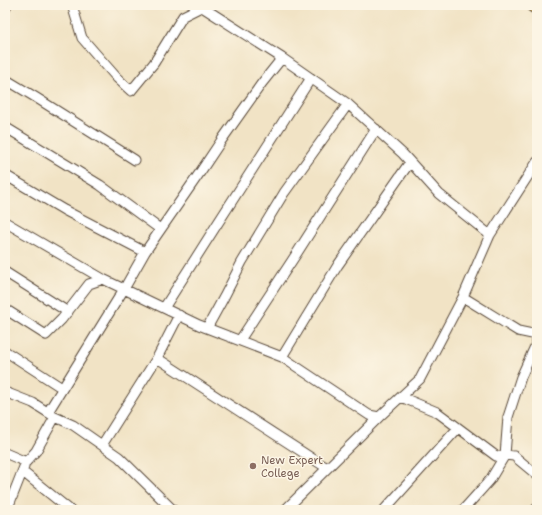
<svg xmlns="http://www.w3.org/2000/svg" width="542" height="515" font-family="'Shantell Sans',sans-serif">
<rect width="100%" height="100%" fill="#fcf5e5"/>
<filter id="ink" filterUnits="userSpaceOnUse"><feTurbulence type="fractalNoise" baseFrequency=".025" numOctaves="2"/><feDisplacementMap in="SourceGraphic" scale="8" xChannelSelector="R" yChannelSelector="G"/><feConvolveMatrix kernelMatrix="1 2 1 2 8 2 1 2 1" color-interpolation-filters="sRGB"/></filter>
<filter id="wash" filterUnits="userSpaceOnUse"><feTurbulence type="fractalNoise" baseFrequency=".012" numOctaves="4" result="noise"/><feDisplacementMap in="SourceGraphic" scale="16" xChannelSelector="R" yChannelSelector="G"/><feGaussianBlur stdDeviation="0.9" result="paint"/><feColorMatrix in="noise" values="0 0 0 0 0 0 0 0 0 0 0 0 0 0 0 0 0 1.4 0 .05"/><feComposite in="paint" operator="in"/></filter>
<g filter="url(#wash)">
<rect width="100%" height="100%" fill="#f1e3c5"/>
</g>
<g filter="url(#ink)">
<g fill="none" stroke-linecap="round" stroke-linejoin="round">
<g stroke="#564637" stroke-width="11">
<path id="street" d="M72,5L82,38L117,78L131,91L154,63L183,16L201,7
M5,8L7,5
M282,58L348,104L403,154L439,194L490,235
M5,79L35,97L135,160
M5,127L100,185L160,229
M5,175L64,210L145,252
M5,222L103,279
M5,272L68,312
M463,297L518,331L537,335
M164,308L216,226L311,78
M5,309L46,335L62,319L89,284L103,279L199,325L282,357L369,415L379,417L420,379L463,297L490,235L537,162
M207,328L224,297L242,262L284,193L348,104
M240,340L297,253L376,129
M5,351L62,388
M282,357L338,265L410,162
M157,358L179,315
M5,392L33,403L52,415
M401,397L437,412L496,456L505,455L514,456L537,475
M48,412L124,289L145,252L201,171L221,141L262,83L282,58L199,5
M102,445L157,358L327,468
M5,453L26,462L36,451L55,417L73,425L119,457L173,510
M23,472L70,510
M7,510L24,467
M285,510L379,417
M384,510L458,428
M463,510L490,480L505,455L508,417L521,377L537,342
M535,510L537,508"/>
</g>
<g stroke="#564637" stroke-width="16">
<path id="primary" d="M533,5L537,7"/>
</g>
<use href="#street" stroke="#fff" stroke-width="9"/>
<use href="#primary" stroke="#ecc669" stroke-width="14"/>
</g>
</g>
<circle fill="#8d6e63" stroke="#fcf5e5" stroke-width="1.5" cx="253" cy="466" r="4"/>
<g text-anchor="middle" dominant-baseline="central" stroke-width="3" stroke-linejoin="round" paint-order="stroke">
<g font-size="11" fill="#785e54" stroke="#fcf5e5" text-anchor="start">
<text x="261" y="460">New Expert<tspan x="261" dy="13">College</tspan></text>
</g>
</g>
<rect width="542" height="515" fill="none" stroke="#fcf5e5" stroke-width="20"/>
</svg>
